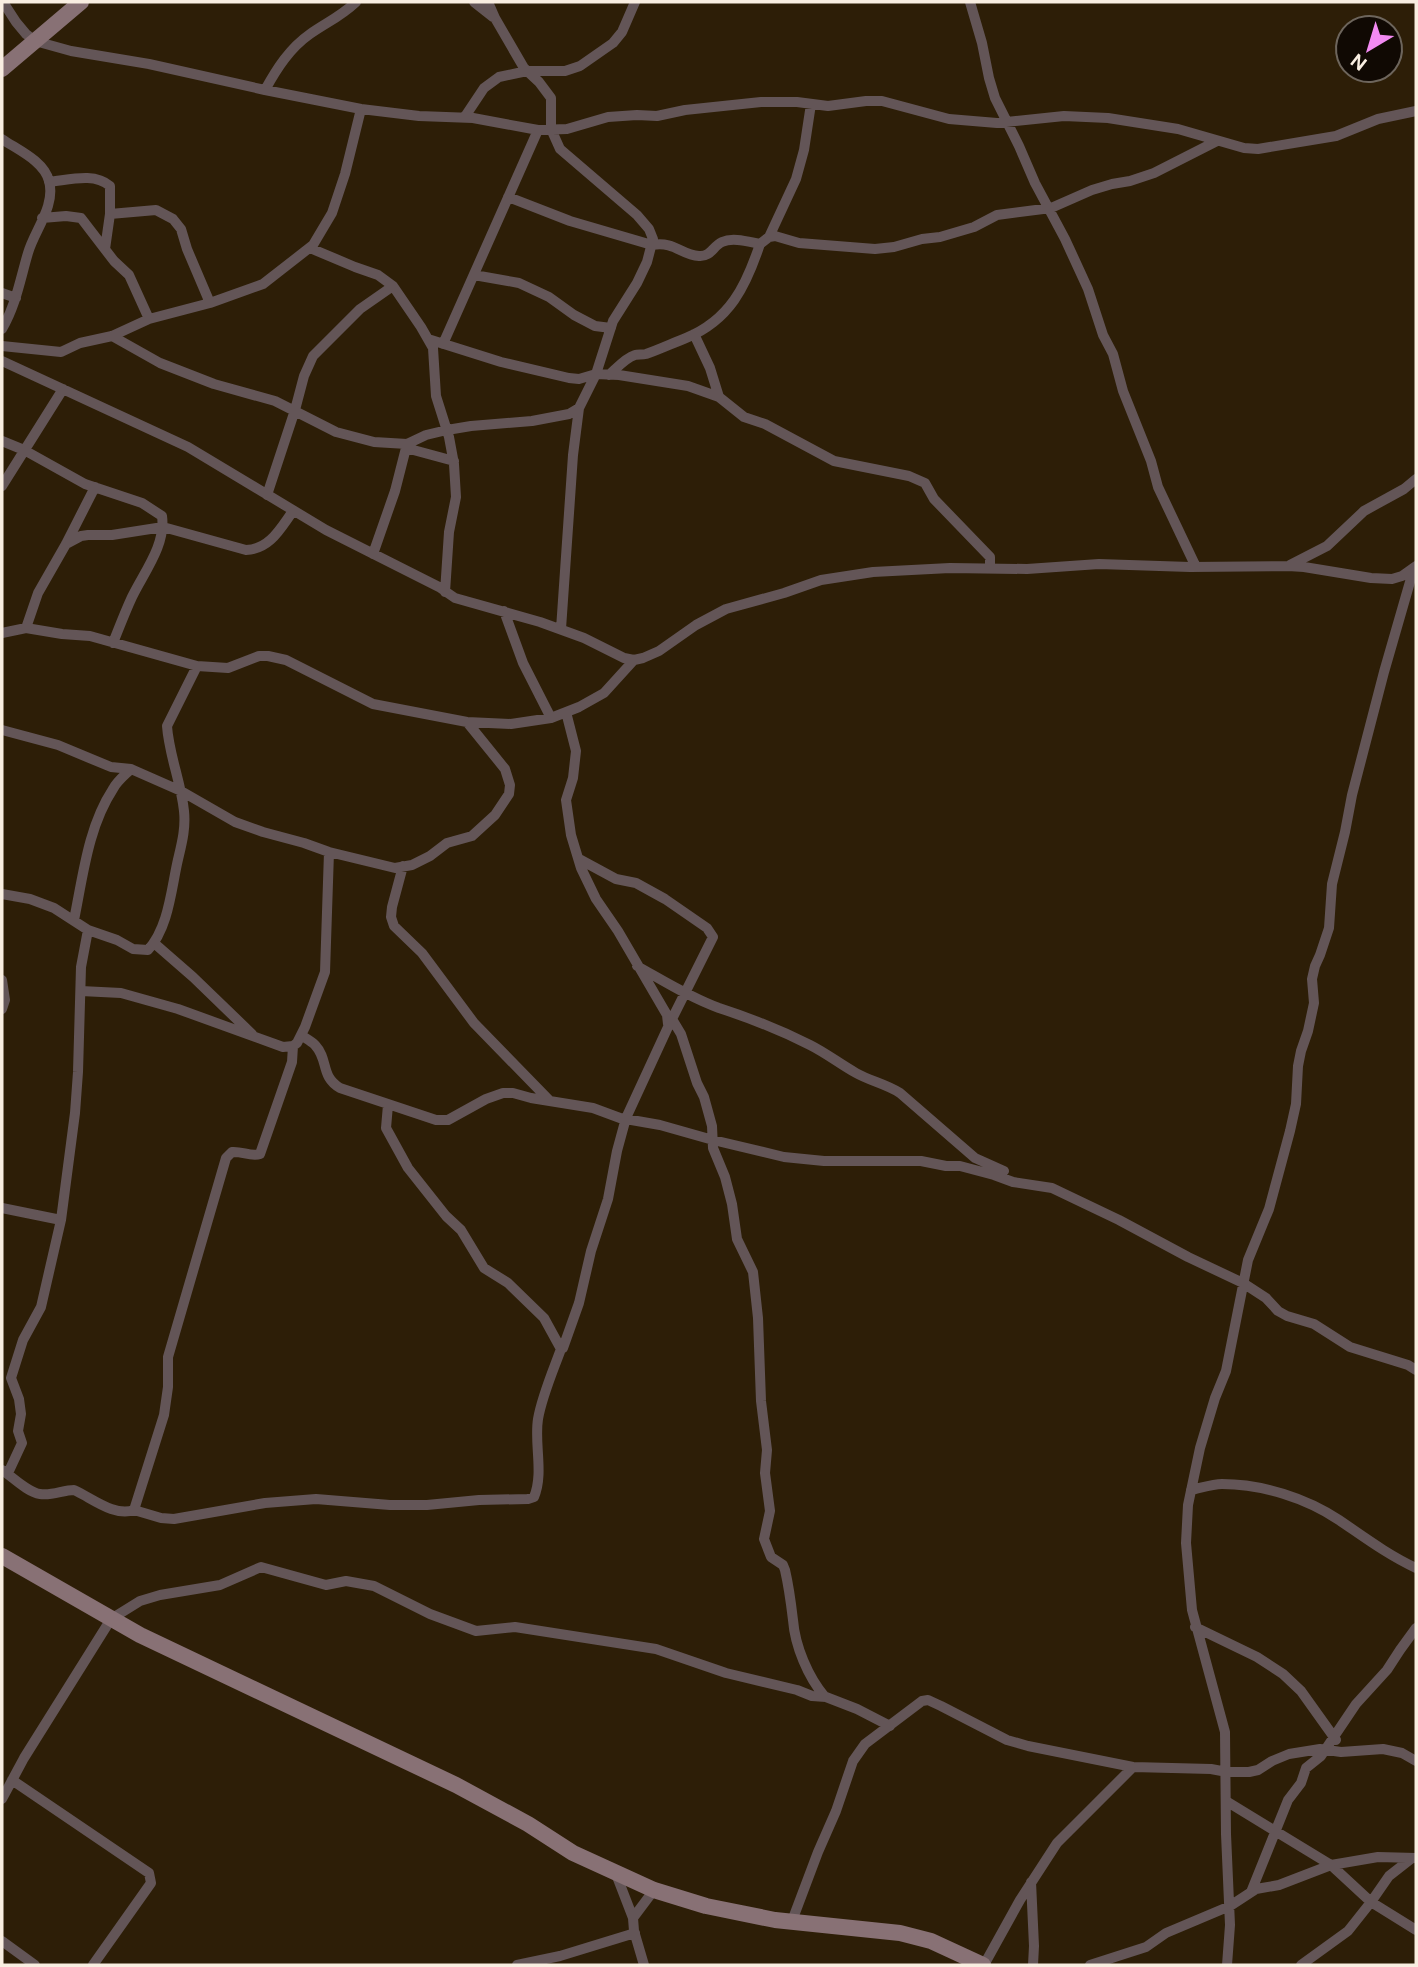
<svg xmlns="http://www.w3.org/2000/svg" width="1418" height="1967" font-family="'DM Sans',sans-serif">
<rect width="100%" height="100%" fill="#2d1e07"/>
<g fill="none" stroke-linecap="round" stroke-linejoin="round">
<path stroke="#635557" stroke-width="10" d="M3,2L16,22L26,34L35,41L71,51L149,64L265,90L361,109L419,116L473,118L538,130L567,129L608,117L637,115L657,116L685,110L761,102H797L828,106L866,101H882L949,119L997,123L1064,116L1108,118L1178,129L1244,148L1258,149L1336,136L1378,119L1416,111
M474,2L493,17
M970,2L982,43L989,78L995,98L1019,146L1035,183L1065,239L1088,289L1103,335L1113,354L1123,391L1151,461L1158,487L1196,567
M265,90C277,68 290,48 310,34C327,22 340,17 356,2
M464,118L484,88L499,77L527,71H565L580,66L613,43L622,32L635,2
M2,139C18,150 44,161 49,181C56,206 34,231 28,253C20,280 16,305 2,329
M49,182C69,180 94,172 110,186V214L105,249
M508,197L570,221L652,245C675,241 681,255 699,256C711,257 713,246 722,242C733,237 749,242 760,244L769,237L775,236L799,243L875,249L894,247L922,239L940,237L974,227L997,215L1051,208L1092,190L1112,184L1130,181L1154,173L1217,141
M110,214L156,210L173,219L181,229L187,249L210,303
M42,218L66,216L81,218L114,261L129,275L149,319
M769,237L796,179L804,150L811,104
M310,248L355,267L378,275L393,286L421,327L433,348L436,396L449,437L454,464L456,497L449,532L445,592
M474,275L519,283L549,297L574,315L595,326L611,328
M2,293L16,298
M694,334L710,368L719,397
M112,336L160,363L214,384L275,401L336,432L374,442L407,444L426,435L447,430L471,426L532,421L569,414L579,408L596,374L613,321L637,283L647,262L653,239L649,229L637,215L560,149L551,129V98L539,82L524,68L495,18L488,2
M428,339L501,362L569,378L579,379L596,374L619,375L688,386L719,397L744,417L765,424L834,461L909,476L925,483L934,499L990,557V569
M443,344L538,130
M2,346L61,352L80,343L112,336L149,319L210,303L263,284L313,245L332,213L345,174L361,109
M2,361L188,447L326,530L439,587L455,598L540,622L584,638L624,658L634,660L643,658L659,651L696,625L726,609L784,593L821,580L873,572L950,568L1027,569L1099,564L1190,567L1288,566L1304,567L1371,578L1392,579L1402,576L1416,566
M609,375C616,369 625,358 635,355C638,354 642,355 646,354C658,350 673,343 686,338C730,320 746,286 760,244
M2,441L24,450L85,484L142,503L162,516C166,545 144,572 132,597C125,612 119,628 113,643
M406,448L454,461
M2,486L63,389
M267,495L295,410L304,376L313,356L360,309L393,286
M66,544L81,536L88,535H112L163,527L246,550C270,549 280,529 293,511
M373,554L395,491L407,444
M1290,565L1327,546L1364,511L1404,489L1416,479
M504,611L523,663L551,718
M26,628L38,593L66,544L95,487
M561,629L573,455L579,408
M2,633L26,628L62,634L90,636L197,666L228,668L259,656H268L286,660L373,704L467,722L511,724L551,718L579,707L604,693L634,660
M566,712L576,751L573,778L566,800L571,835L581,868L596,899L618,931L667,1015L668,1024
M2,730L58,745L111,767L131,769L181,791L235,822L263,832L304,843L329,852L395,868L412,865L430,856L447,843L472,836L495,815L509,794L510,785L505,769L467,722
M403,866L392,907L391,917L394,926L422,953L474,1023L549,1100
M2,894L30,899L54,908L88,930L117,940L133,949L148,950C168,928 171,892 177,864C181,846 186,830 184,811C181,782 169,755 167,726L197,666
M74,920C83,876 88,827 113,789C117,781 125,775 131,769
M154,943L193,977L252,1034
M637,966C664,981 691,998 719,1008C750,1018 780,1030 810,1045C826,1053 840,1064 856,1073C870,1081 886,1084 900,1093L975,1158L1004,1171
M2,980L5,1000L2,1009
M81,991L121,993L178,1009L283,1047L293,1046L297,1043L305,1027L325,972L329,852
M672,1019L681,1034L697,1083L704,1097L712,1126L713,1148L725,1177L732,1204L737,1239L753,1272L758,1318L761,1401L767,1450L765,1473L770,1511L764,1539L771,1557L783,1565L785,1570C789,1587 791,1603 793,1620C795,1646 808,1677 825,1697
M301,1035C305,1038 311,1041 315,1045C329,1060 320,1076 340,1088L436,1120H448L486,1099L503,1093H513L531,1098L593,1108L620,1118L660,1125L713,1140L784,1157L824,1161H921L946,1166H960L994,1175L1013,1182L1052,1188L1119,1220L1188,1257L1243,1283L1266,1298L1278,1311L1287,1316L1314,1324L1350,1347L1408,1365L1416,1370
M388,1105L386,1128L408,1168L446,1216L461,1230L484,1268L508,1283L544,1318L561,1349
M2,1208L61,1220
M2,1470C13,1477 27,1492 40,1494C52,1496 63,1490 74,1490C92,1498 114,1517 134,1510L164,1415L168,1387V1357L226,1158L232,1152C242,1151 251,1157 260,1154L292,1062L293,1046
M3,1471H9L22,1443L18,1431L21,1414L19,1399L11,1378L23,1340L41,1307L61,1220L75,1113L78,1072L81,967L88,930
M1191,1490C1201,1488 1212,1484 1222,1484C1262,1484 1306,1498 1339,1520C1364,1537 1388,1555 1416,1568
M134,1510L161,1518L174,1519L265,1503L316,1499L390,1505H427L479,1500L528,1499L534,1497C544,1473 534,1444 538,1419C542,1396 553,1371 561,1349L563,1348L579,1303L591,1251L608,1199L617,1151L626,1118L668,1027L713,937L707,928L665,899L636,883L616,879L579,859
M1195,1627L1257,1657L1283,1674L1301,1691L1336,1740
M12,1780L149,1873L151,1883L93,1965
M2,1799L24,1758L111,1619L140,1601L160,1595L220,1585L261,1567L326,1585L346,1581L374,1586L430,1614L476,1631L515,1627L656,1649L726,1673L797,1690L812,1696L826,1697L857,1709L890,1726
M1226,1801L1331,1865L1371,1902L1416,1930
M616,1874L633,1918L634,1931L644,1965
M1031,1882L1034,1946L1033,1965
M1251,1892L1288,1800L1301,1783L1306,1768L1321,1756L1356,1704L1387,1670L1400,1650L1416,1628
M633,1918L654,1890
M792,1921L818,1852L836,1811L853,1761L865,1744L922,1701L928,1700L941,1706L1007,1740L1028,1746L1133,1767L1211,1769L1227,1772H1249L1258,1770L1272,1761L1289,1754L1320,1749L1341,1752L1383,1749L1402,1753L1416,1761
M2,1941L35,1965
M517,1965L560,1956L635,1933
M984,1965L1020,1900L1057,1843L1133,1767
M1090,1965L1146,1947L1166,1933L1230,1906L1256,1889L1279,1885L1331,1865L1343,1863L1378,1857L1416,1858
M1227,1965L1230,1925L1226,1834L1225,1732L1192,1610L1186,1543L1188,1505L1200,1448L1215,1398L1226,1371L1248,1260L1269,1209L1290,1131L1296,1104L1298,1066L1301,1051L1308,1031L1314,1003L1312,979L1315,966L1320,955L1329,928L1332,884L1345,832L1352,795L1384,672L1414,568
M1301,1965L1348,1931L1371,1902L1389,1876L1412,1858"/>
<path stroke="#887175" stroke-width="16" d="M2,69L81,2
M2,1556L140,1635L456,1785L528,1824L573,1853L654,1890L706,1906L775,1920L900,1933L931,1941L983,1965"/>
</g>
<rect width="1418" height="1967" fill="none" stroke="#f9eee1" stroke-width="7"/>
<g transform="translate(1369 49) rotate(218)"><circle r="33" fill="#100903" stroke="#6d655c" stroke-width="2"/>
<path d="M0-5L12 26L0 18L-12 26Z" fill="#f28af2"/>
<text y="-10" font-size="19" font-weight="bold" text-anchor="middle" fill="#f9eee1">N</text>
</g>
</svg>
